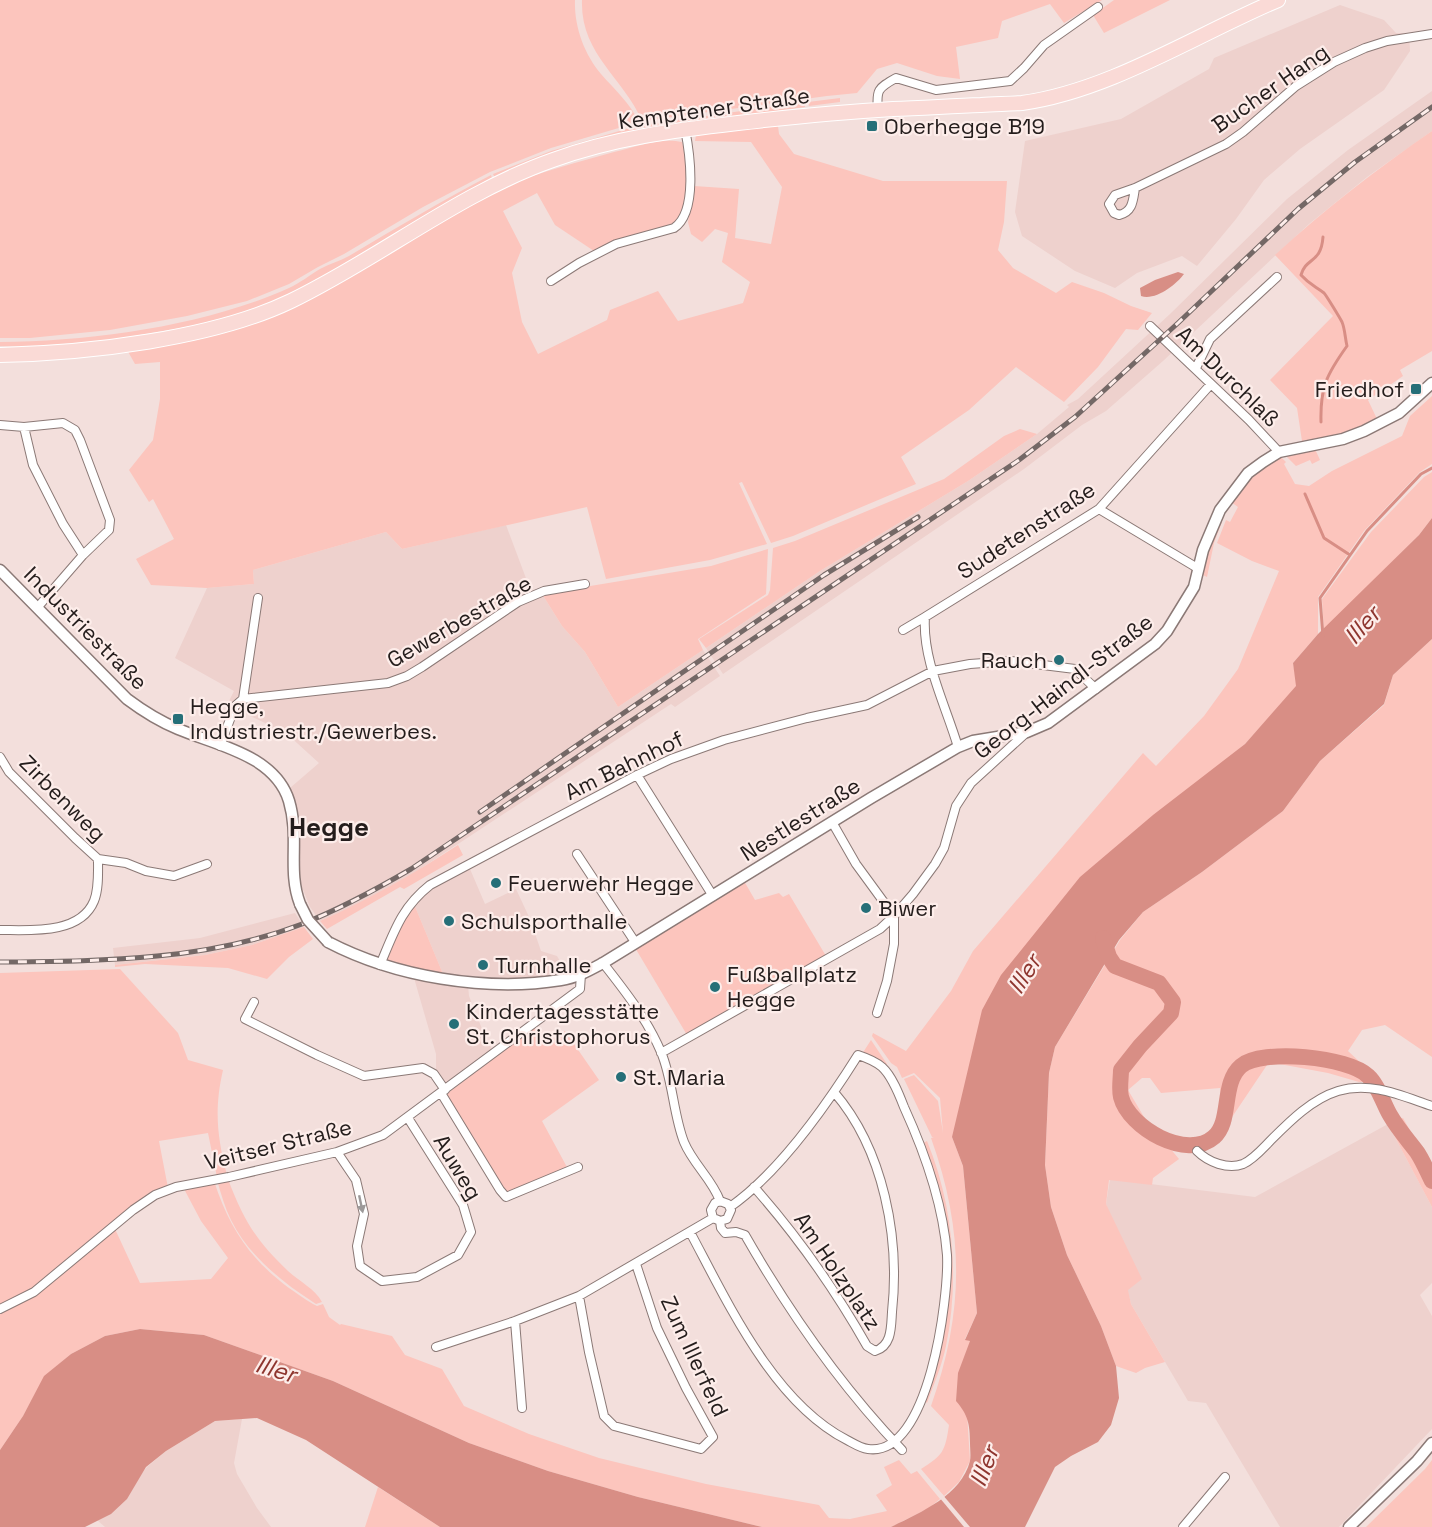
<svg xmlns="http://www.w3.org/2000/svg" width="1432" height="1527" font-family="'Space Grotesk',sans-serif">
<rect width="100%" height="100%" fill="#f3dfdc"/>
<path fill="#eed1cd" d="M1340,5L1384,20L1396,33H1409L1410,51L1384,90L1300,149L1264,180L1236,219L1197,266L1182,256L1137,273L1115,288L1075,271L1022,236L1015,212L1025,141L1121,119L1209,69L1214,58Z
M1432,91V131L1367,177L1309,224L1163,361L1106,411L1082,425L1024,469L723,674L706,648L820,571L968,481L1037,434L1069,407L1067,405L1078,399L1170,314L1287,199L1348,150Z
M506,525L533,597L542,594L562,626L585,652L618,707L703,650L720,676L675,707L671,704L414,873L358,905L320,921L310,907L301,885L298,867L300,848L299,814L290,788L319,763L286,733L227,705L234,691L175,658L207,588L254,584L253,570L386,532L402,549Z
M470,869L485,904L516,889L530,919L541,951L557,956L568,975L523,980L443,974L414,904L432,888Z
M295,913L304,927L252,945L205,955L115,965L113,948L200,938Z
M414,978L468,985L469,996L486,1039L493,1051L446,1085L436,1072V1054Z
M1388,1124L1432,1207V1283L1420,1295L1432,1316V1429L1339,1527H1280L1206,1403L1188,1401L1131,1304L1106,1204L1110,1179L1255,1197Z
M242,1419L234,1463L237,1474L257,1508L271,1527H105L97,1520L110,1513L147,1467L166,1451L215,1421Z"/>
<path fill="#fcc5bd" d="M0,0H575C574,26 584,54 601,74C615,90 630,103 639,122L551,148L490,172L423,207L344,254L318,267L289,284L247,301L187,316L110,330L30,338H0Z
M582,0H1102L1064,23L1050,4L1002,21L998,38L956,47L960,79L937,76L897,63L877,69L857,93L827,96L642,121C623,77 580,54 582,0Z
M1114,0H1170L1104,33L1093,15Z
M840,98V102L809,106L808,102Z
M805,102V107L645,129L643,125Z
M640,125L642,131L495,178L493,174L551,151Z
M778,126L779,134L794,154L883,181H1007L1004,222L998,250L1013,268L1056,293L1072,282L1104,293L1131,306L1152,313L1138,330L1126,329L1098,367L1064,402L1016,367L969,410L901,457L916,484L793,536L771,543L742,482L739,483L767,544L710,560L606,579L587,507L402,549L386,532L253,570L254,584L207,588L151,585L136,559L174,539L153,499L149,502L129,470L153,440L160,399V362L135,364L126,348L214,332L499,189C536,173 575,163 614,152C635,147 660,137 682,142C687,162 692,214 671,225L615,241L594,251L555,225L537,193L503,211L522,248L512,273L522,322L538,354L607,320L610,310L658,291L678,321L743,303L750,282L722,262L728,233L715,229L702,242L691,234L688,222L694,186L739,189L735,238L771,244L782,187L751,142L695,141L696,135Z
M1432,131V351L1400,370L1403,376L1368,400L1377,419L1343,434L1302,441L1297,408L1270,380L1333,316L1275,255C1325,209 1377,169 1432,131Z
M491,175L493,181L323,279L287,298L254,310L192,326L111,340L29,347L0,346V342C93,341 204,326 289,288C300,283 310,275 320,269C329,264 340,261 349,256C396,228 443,200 491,175Z
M1432,396V464L1420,472L1364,531L1318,597V634L1293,663L1297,686L1245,744L1219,766L952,1137L963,1166L977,1313L965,1339L970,1341L967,1413L970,1461L959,1482L944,1496L921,1469C943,1455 945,1452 949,1425L931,1406C964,1312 965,1233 931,1138L934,1137H932L904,1079L914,1075L938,1101L943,1133L940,1098L914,1073L902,1078L897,1067L891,1063L872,1036L873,1033L906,1051L951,991L973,951L1143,753L1156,766L1204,716L1238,669L1279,571L1252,561L1217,543L1226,520L1230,522L1238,507L1231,502L1249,476L1280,456L1286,462L1284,464L1295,484L1309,486L1332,471L1402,436L1410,416Z
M1020,429L1037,434L968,481L820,571L706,648L699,639L768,595L770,590L773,548L795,541L944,479L1004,436Z
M1315,449L1320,460L1312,464L1310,460L1296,466L1284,454Z
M1432,472V518L1419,535L1324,630L1322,599L1371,532L1424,477Z
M1219,520L1222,522L1214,543L1207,577L1203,575L1207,551Z
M768,549L766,594L698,639L703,650L618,707L585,652L562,626L542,594L711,566Z
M1432,639V1057L1385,1025L1362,1030L1348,1051L1381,1082H1359L1328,1073L1269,1062L1222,1132L1220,1088L1161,1093L1150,1078H1142L1128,1090L1144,1117L1179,1159L1153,1178L1152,1185L1109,1180L1106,1204L1142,1279L1128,1290L1131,1304L1165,1362L1145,1368L1136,1373L1116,1366L1101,1326L1067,1255L1051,1207L1045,1165L1049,1073L1055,1047L1120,940L1143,912L1202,872L1283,811L1320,761L1384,705L1393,675Z
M458,845L463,855L404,889L400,887L327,929L320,921C369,900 413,874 458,845Z
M744,881L755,900L779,893L783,897L789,894L826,956L687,1035L634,946Z
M414,904L443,974L384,962L393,940Z
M304,927L313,939L289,957L267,979L228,968L145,964L115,967V965L205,955L252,945Z
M120,969L178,1033L188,1060L223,1070C214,1109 217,1137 227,1175L217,1177L208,1133L159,1141L168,1188L32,1289L0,1305V973Z
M534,1028L546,1043L565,1031L599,1080L542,1121L568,1169L507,1193L502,1189L445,1095Z
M871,1040L887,1064L884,1067L862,1054Z
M1403,1118L1432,1169V1207L1388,1124Z
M927,1141C953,1204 960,1278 946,1346C942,1365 934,1384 927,1403L924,1400L947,1300L936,1179L923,1143Z
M228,1179C243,1219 256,1241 288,1271C299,1281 315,1289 322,1302L316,1304L313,1302C282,1282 248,1255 231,1220C225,1208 221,1194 217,1180Z
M214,1181C233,1240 261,1272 313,1304L317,1306L323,1304L329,1317L340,1325L341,1324L392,1336L405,1355L442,1369L464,1406L529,1434L599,1458L706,1484L819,1505L829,1518L850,1519L887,1511L876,1495L892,1485L884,1467L899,1460L911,1474L917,1471L940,1499L929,1508L891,1527H762L638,1497L548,1471L469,1443L333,1381L204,1335L140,1329L105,1336L71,1354L45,1376L23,1416L0,1450V1312L115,1229L140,1283L211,1279L228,1258L201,1221L183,1187Z
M1432,1460V1527H1366L1425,1469Z
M378,1487L440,1527H365Z"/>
<path fill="#d88e85" d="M1178,272L1184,274C1176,285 1155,301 1141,296L1140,288L1155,280Z
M1432,518V639L1393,675L1384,704L1320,761L1283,811L1202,872L1143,912L1119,940L1055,1047L1049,1073L1045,1165L1051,1207L1067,1255L1101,1326L1116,1366L1119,1398L1111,1425L1098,1442L1071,1456L1055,1467L1025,1527H891C919,1513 961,1496 970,1461C971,1456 970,1448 970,1443C970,1424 968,1415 956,1401L958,1373L970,1341L965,1340L977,1313L963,1166L952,1137L982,1010L1001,975L1080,877L1153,815L1245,744L1296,686L1293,663L1318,634L1419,535Z
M140,1329L204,1335L333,1381L469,1443L548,1471L638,1497L762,1527H440L306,1440L257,1418L215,1421L166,1451L146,1467L127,1499L111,1514L85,1527H0V1450L23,1416L44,1376L71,1354L105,1336Z"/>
<path fill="#f3dfdc" d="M942,1494L970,1527H964L939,1497Z"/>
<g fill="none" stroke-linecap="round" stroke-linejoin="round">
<path stroke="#d88e85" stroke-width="3" d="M1321,422C1320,387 1327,374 1347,346C1345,338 1345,329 1342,322C1340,318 1326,295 1324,293C1315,286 1310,285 1301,275C1306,257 1321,264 1323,237
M1305,494L1324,538L1350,555
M1323,636L1320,598L1367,531L1421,474L1432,468"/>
<path stroke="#d88e85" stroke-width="16" d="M1103,938L1109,957L1115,966L1159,983L1173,1002L1171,1013L1140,1046L1121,1070C1121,1078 1119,1089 1121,1097C1129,1128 1187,1161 1214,1137C1232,1122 1221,1083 1241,1066C1262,1048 1349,1057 1368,1076C1378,1085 1383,1103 1390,1115C1398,1129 1408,1140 1417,1152C1423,1161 1427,1171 1432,1181"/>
<g stroke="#8b7976" stroke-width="10">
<path id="minor" d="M878,110C876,90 878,88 896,78L936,90L1010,81L1024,68L1044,45L1098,7
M1135,188C1133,200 1133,212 1119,215L1114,213L1109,204L1115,195L1135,188L1226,144L1243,132L1296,86L1334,62L1365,48L1387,41L1432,34
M551,281L579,263L616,244L674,228C698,212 690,154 685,129
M1150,326L1249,420L1279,452
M1196,368L1210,339L1277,277
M0,425L24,427L63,423L75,430L80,440L110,520L109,530L83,555L37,608
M24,427L33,465L63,524L83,555
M1099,509L1199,569
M903,630L925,617
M243,699L258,598
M220,746L235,706L243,699L388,683L407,676L422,667L518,602L544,591L585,584
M958,747C946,706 922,660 925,617L1099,509L1211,384
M0,757L9,772L75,838L98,859L126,863L146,871L174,876L207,864
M637,775L713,896
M832,822L856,864L894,916V944L887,981L877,1013
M577,854L635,942
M0,930C29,930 80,935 94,901C99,889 98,872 98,859
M603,963C625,991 647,1019 661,1052C673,1080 673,1114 684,1142C693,1164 712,1179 720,1201
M380,965C394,932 401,908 430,885L637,775L671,759L724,740L807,718L867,705L933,671L970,664L1011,661L1075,669L1096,689
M254,1002L245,1019L317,1055L364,1076L423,1068L434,1074L445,1090
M661,1053L857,942L880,929L894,916L913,894L935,864L944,848L956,806L971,783L1027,732
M441,1093L500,1190L506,1197L578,1167
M1197,1151C1208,1162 1228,1170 1243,1164C1254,1159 1263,1148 1271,1140C1290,1121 1312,1099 1338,1091C1371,1081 1402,1096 1432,1106
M337,1152L356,1180L364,1214L357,1246L360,1266L382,1281L417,1277L458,1255L471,1232L463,1205L408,1118
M754,1187C799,1238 833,1286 867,1346L875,1351C892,1346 891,1327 892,1312C900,1238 884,1150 834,1092
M720,1201L728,1204L731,1210L727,1219L720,1221
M718,1220L713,1218L711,1210L715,1203L720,1201
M720,1221L721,1228L725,1233L736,1232L745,1235C789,1312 840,1385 902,1450
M690,1232C728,1303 773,1402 847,1440C853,1443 860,1448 868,1449C929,1458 949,1297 947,1255C943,1203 925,1153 904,1107C899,1094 892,1076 882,1067C875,1061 867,1058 858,1055C826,1106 780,1172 730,1207
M579,1296L589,1352L604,1416L614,1426L701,1449L713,1437L686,1388L657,1328L636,1264
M0,1309L34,1292L133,1210L155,1195L176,1187L229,1177L337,1152L383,1135L580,989L581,974
M515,1321L522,1408
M436,1347L515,1321L579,1296L713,1218
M1183,1527L1225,1477"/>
</g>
<g stroke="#8b7976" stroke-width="13">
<path id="tertiary" d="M0,570L127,699C143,711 159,721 178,729C216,745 275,755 289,801C300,838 287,870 300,904
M328,942C395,977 486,992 561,980C576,978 590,970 603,963L871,798L958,747L973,741L1027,732L1048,723L1155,644L1167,631L1194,587L1203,550L1220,510L1248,473L1263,462L1279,452L1343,439L1364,431L1399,413L1432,383
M1349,1527L1417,1461L1432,1443"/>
</g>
<g stroke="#fff" stroke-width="16">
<path id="primary" d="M0,355C88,353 212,339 291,301C380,258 459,193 553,160C613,138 676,130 738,123C790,117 841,112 893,109C923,108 952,106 981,105C994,104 1008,104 1022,103C1110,91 1197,34 1278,0"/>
</g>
<use href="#minor" stroke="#fff" stroke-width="8"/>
<use href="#tertiary" stroke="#fff" stroke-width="10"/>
<use href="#primary" stroke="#fadad6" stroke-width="14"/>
<g stroke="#746866" stroke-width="5">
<path id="rail" d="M480,812L824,575L918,517
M0,962C101,961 206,961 302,924C340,909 375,890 411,869L1019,460L1075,417L1178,323L1298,209L1355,162L1432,107"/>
</g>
<use href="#rail" stroke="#fdedea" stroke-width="3" stroke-dasharray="9" stroke-linecap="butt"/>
<g stroke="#8b7976" stroke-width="13" stroke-linecap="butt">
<path id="tertiary-bridge" d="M300,904L308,920L328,942"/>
</g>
<use href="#tertiary-bridge" stroke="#fff" stroke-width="10"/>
</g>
<defs><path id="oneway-solid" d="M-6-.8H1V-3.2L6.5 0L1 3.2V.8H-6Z" transform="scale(1.5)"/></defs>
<use fill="#9c9999" href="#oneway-solid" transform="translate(361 1204) rotate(78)"/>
<g fill="#266f78" stroke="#fdedea" stroke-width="2">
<rect x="866" y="120" width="12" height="12" rx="3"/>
<rect x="1410" y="383" width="12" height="12" rx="3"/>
<circle cx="1059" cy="660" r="6"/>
<rect x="172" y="713" width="12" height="12" rx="3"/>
<circle cx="496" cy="883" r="6"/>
<circle cx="866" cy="908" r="6"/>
<circle cx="449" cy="921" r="6"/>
<circle cx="483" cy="965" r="6"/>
<circle cx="715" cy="987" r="6"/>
<circle cx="454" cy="1024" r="6"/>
<circle cx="621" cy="1077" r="6"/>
</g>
<g text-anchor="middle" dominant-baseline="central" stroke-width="4.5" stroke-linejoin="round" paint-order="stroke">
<g font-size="22" fill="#241d1c" stroke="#fdedea">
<text transform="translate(1270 88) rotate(-35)">Bucher Hang</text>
<text transform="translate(714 108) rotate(-8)">Kemptener Straße</text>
<text transform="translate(1228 376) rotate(44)">Am Durchlaß</text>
<text transform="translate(1026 530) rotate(-33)">Sudetenstraße</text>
<text transform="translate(459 621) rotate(-30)">Gewerbestraße</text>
<text transform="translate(86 628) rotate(45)">Industriestraße</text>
<text transform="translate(1063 686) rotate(-38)">Georg-Haindl-Straße</text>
<text transform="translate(624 765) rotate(-26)">Am Bahnhof</text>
<text transform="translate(63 798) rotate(45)">Zirbenweg</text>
<text transform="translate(800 819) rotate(-32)">Nestlestraße</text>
<text transform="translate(278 1144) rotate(-14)">Veitser Straße</text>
<text transform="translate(458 1167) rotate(59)">Auweg</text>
<text transform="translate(838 1271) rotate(56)">Am Holzplatz</text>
<text transform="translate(695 1356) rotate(65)">Zum Illerfeld</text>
</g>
<g font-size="22" fill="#241d1c" stroke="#fdedea" text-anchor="start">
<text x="884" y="126">Oberhegge B19</text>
<text x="1404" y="389" text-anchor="end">Friedhof</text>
<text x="1047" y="660" text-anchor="end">Rauch</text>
<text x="190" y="706">Hegge,<tspan x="190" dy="25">Industriestr./Gewerbes.</tspan></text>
<text x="508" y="883">Feuerwehr Hegge</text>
<text x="878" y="908">Biwer</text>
<text x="461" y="921">Schulsporthalle</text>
<text x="495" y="965">Turnhalle</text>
<text x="727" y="974">Fußballplatz<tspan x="727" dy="25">Hegge</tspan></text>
<text x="466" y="1011">Kindertagesstätte<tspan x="466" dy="25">St. Christophorus</tspan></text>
<text x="633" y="1077">St. Maria</text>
</g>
<g font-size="24" font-style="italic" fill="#8e352e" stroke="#fdedea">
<text transform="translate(1362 625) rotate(-49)">Iller</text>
<text transform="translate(1024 974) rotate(-58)">Iller</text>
<text transform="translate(276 1369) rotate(17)">Iller</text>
<text transform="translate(984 1466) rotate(-69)">Iller</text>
</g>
<g font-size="26" font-weight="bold" fill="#241d1c" stroke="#fdedea">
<text x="329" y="827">Hegge</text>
</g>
</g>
</svg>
